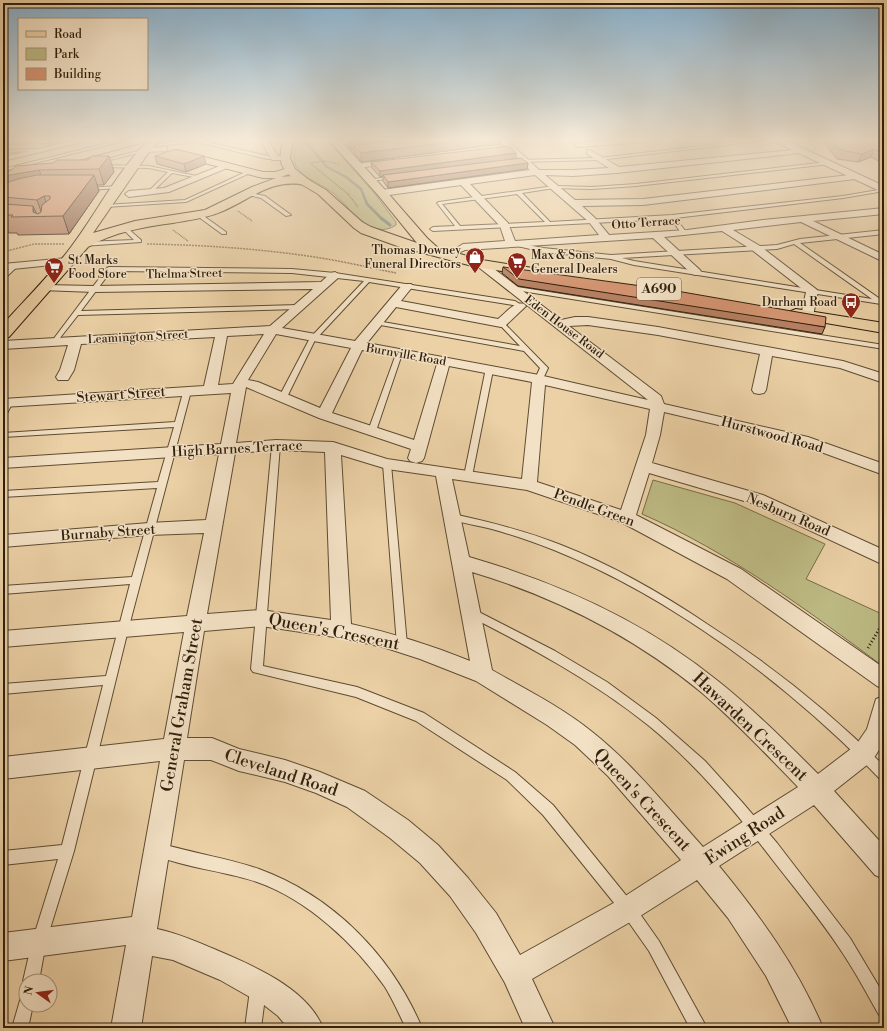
<svg xmlns="http://www.w3.org/2000/svg" width="887" height="1031" font-family="'Libre Bodoni',serif">
<rect width="100%" height="100%" fill="#ecd1a6"/>
<filter id="stains"><feTurbulence type="fractalNoise" baseFrequency=".005" numOctaves="4"/><feColorMatrix values="0 0 0 0 .2 0 0 0 0 .09 0 0 0 0 .02 0 0 0 .5 -.17"/></filter>
<radialGradient id="worn" r=".72"><stop offset=".6" stop-color="#630" stop-opacity="0"/><stop offset="1" stop-color="#630" stop-opacity=".3"/></radialGradient>
<path fill="#bdba83" stroke="#766c48" d="M300,140H327L375,194L396,222V225C371,242 349,206 333,193C319,181 292,177 294,154C295,147 296,145 300,140Z
M653,480L735,503L825,544L806,579L884,615V667C807,610 729,552 642,514Z"/>
<g fill="none" stroke-linecap="round" stroke-linejoin="round">
<path stroke="#70796f" stroke-width="2.5" d="M306,142L327,167L346,177L361,189L367,204L382,219"/>
<path stroke="#70796f" stroke-width="3" d="M381,218L390,225"/>
<g stroke="#5e4c32" stroke-width="2">
<path id="service" d="M120,140H128L3,171V169Z
M190,140H205L203,141L277,158L267,159L197,142L157,146L155,145Z
M754,140H769L599,160L517,162L515,161L517,160L599,158Z
M43,149L42,151L3,152V150Z
M145,149L146,151L98,163L101,165L149,166L201,177L199,178L172,173L151,193L149,192V191L168,172L149,168L100,167L92,163Z
M827,162L829,164L636,186L592,189L554,188L522,193L550,222L672,215L843,196L884,189V191L843,198L675,218L687,233L684,235L682,234L671,219L433,231L430,229L433,227L455,226L437,203L439,202L554,186L592,187L636,184ZM517,194L545,222L460,226L442,204Z
M248,171L252,172L186,202L105,207L103,206L105,205L185,200Z
M395,176L397,178L370,181L368,180Z
M119,186L121,188L86,190L84,189L86,188Z
M250,193L265,196L291,215L286,216L261,198L248,195V193Z
M198,212L226,232V234H222L196,215V213Z
M125,226L141,240V242L83,246L80,244L83,242L134,240L122,228Z
M884,230V234L800,243L883,301V303L881,304L634,265L611,259L543,252L509,244L512,242L543,248L611,255L777,245L800,239ZM794,244L872,299L634,261L622,258L777,249Z
M13,265L18,266L3,280V275Z
M109,267L292,269L335,273L515,301L523,306L520,308L513,305L369,282L315,340L287,397L283,399L279,397L310,338L364,281L292,273L111,271L81,311L298,305L301,307L298,309L78,315L56,343H52V341L107,268Z
M511,286L884,345V349L509,289L508,288Z
M377,321L520,346L498,323L503,322L548,368L542,381H536L535,379L540,368L524,351L375,324L374,323Z
M399,352L402,354L376,431L372,433H369L368,431L396,354Z
M486,368H492L493,370L472,476L468,479L464,476Z
M184,389H190L191,391L128,630L74,851L46,942L39,981H26V987L23,981L32,942L58,859L3,865V851L62,845L103,685L3,694V684L106,676L130,584L3,594V586L132,577L157,488L3,497V491L158,482L174,427L3,437V433L175,422Z
M6,400H9L13,402L6,415H3V406Z
M276,442L280,445L263,666L357,687L424,713L515,772L553,805L633,904L659,941L707,1028H690L649,951L623,914L543,815L507,780L416,721L356,697L253,672L251,669L272,445Z
M387,461L391,464L407,645L406,648L402,649L398,648L397,645L383,464Z
M453,514C490,522 526,531 561,545C612,565 661,593 707,624C771,665 830,712 884,766V781L880,779C791,687 674,598 554,550C533,542 511,534 488,528C476,525 462,523 450,519L448,517L450,515Z
M471,608L555,651L607,682L656,718L705,761L742,802L777,843L850,938L884,995V1018L879,1015C869,998 860,980 849,963C827,927 800,895 775,863C737,813 697,765 648,725C593,681 530,647 467,615L466,612L467,609Z
M159,843C192,853 227,858 259,869C333,896 392,956 422,1028H406C399,1014 393,1000 385,987C356,945 307,899 257,882C224,871 187,868 154,855L152,850L154,845Z
M258,982L263,985L266,990L261,1028H245L250,990L253,985Z
M26,994V1005H33L28,1028H12L21,997Z"/>
</g>
<g stroke="#5e4c32" stroke-width="2">
<path id="minor" d="M3,140H52L53,141L49,143L3,144Z
M76,140H91L3,161V157Z
M260,140H268L278,156H285L289,158L285,160H272Z
M334,140H359C353,144 337,146 332,142Z
M498,140H507L539,170H573L609,168L587,154V150H590L619,167L803,149V153H800L617,173L573,176L545,175L575,200L643,199L858,174L859,176L858,178L855,179L643,205L582,206L595,218L609,235L687,230L763,220L884,208V214L813,221L884,255V262L801,222L733,230L760,246L816,289L818,291L813,316L811,319H803L801,316L806,292L752,250L722,231L664,237L700,270L701,272L696,275L692,274L653,238L465,250L458,253L453,250L463,244L505,241L500,226L461,185L382,196L378,193L382,190L530,170ZM535,175L589,222L599,235L515,241L508,223L470,184Z
M611,140H649L645,142L578,147L574,145L578,143Z
M164,147H167V151L145,152L141,150L145,148Z
M393,159L397,161L396,163L357,168L353,166L357,164Z
M225,164H228L232,166L169,192L129,197L125,194L129,191L164,188Z
M67,258L72,261L71,263L3,270V264Z
M481,261L485,262L561,320L575,317H588L658,327L843,361L884,374V383L840,368L772,356L766,390L764,393L759,394L754,393L752,390L760,354L658,335L588,325L569,326L661,396L664,404L808,437L884,464V475L799,444L664,412L660,435L652,463L763,495L884,550V565L751,503L649,473L636,515L741,569L884,668V689L877,686L727,579L621,522L527,490L452,479L469,557C559,583 644,621 718,681C753,709 786,742 818,774L856,745L867,729L876,699L884,696V742L872,761L834,791L884,846V879L875,875L814,805L719,866C760,916 798,968 823,1028H792L766,976L728,918L697,880L637,918L532,979L555,1028H525L505,983L476,933L450,896L420,863L390,838L347,807L316,793L285,782L239,771L211,760H184L157,929C177,933 195,941 214,949C252,965 307,988 323,1028H288L278,1016L264,1005L220,980L173,960L152,956L141,1028H111L126,945L3,961V933L132,917L160,761L3,779V757L164,739L184,632L3,647V631L187,616L204,533L149,535L3,547V535L149,523L206,520L219,454L3,468V458L221,444L231,393L3,407V399L204,386L215,337L81,344L74,370L68,380H58L56,377L60,370L68,345L3,349V341L270,326L313,289L94,292L41,290L39,288L41,286L45,285L94,286L321,282L331,273L335,272L340,275L339,277L282,328L355,341L403,284H411L413,286L401,301L498,319C506,313 514,301 524,304L526,306L524,308L505,326L501,327L396,307L367,343L539,375L648,400L477,266L476,264L477,262ZM264,334L233,384L218,385L227,336ZM276,334L351,348L320,408L258,382L248,380ZM362,350L437,364L414,440L332,413ZM449,366L532,382L522,479L387,459L333,442L276,440L236,443L246,387L319,418L411,449L408,458L410,461L416,463L422,461L424,458ZM545,385L650,409L646,435L621,510L537,482ZM276,450L325,452L331,620L261,610L207,614L235,453ZM341,455L387,469L436,476L470,661C431,645 392,633 351,624ZM472,572C555,597 633,636 701,692C735,721 767,755 798,787L703,847C667,807 633,764 591,731C561,707 525,689 492,670ZM261,626L341,638L383,647L420,659L476,681L547,725L575,745L608,776L681,860L619,900L520,955L496,913L468,878L438,845L408,820L365,791L320,772L285,760L239,749L212,738H187L204,631Z"/>
</g>
<g stroke="#5e4c32" stroke-width="2">
<path id="tertiary" d="M771,140H785L884,186V193Z"/>
</g>
<g stroke="#2f1f0c" stroke-width="2">
<path id="primary" d="M149,140H160L149,152L93,233L135,221L205,210L252,187L276,178H263L173,155L172,153L173,151L177,150L263,172H275L285,169L290,172L289,174L281,177L293,176L309,180L311,182L305,185C272,178 251,199 223,211C207,218 190,220 173,223C143,227 114,232 88,247L9,337L3,339V324C25,300 48,277 68,251C96,215 116,172 149,140Z"/>
</g>
<g stroke="#2f1f0c" stroke-width="2">
<path id="trunk" d="M283,140H293L290,158L295,169L309,180L326,190L362,222L371,227L417,243L378,195L329,140H340L386,191L427,238L438,248L482,260L533,268L538,269L540,272L538,275L533,276L476,267L400,247L361,233L354,228L318,194L301,184L287,173L282,165L280,158Z
M796,309L884,323V333L791,317L788,314L791,311Z"/>
</g>
<path stroke="#2f1f0c" stroke-width="1.5" stroke-dasharray="0.5 1" stroke-linecap="butt" d="M339,164L325,161L310,163L348,194L358,207
M238,211L252,221
M173,230L188,241
M147,244C205,245 264,249 321,258C346,262 371,268 396,273
M3,252L34,244H64"/>
<path stroke="#2f1f0c" stroke-width="3" stroke-dasharray="1 2.5" stroke-linecap="butt" d="M868,648L884,621"/>
<use href="#service" fill="#f3e1c5" fill-rule="evenodd"/>
<use href="#minor" fill="#f3e1c5" fill-rule="evenodd"/>
<use href="#tertiary" fill="#f3e1c5" fill-rule="evenodd"/>
<use href="#primary" fill="#ecd1a6" fill-rule="evenodd"/>
<use href="#trunk" fill="#ecd1a6" fill-rule="evenodd"/>
<path stroke="#2f1f0c" stroke-width="1" d="M70,163L153,140"/>
</g>
<path fill="#b68062" stroke="#2f1f0c" d="M346,140H501L500,144L361,162L355,154L354,150H351L347,145Z
M822,140H884V164L871,157L858,162L837,159Z
M109,156L114,172L104,185H97L99,191L69,234L18,235L17,233H9L6,228H3V171H10L88,160Z
M155,156L206,164L186,172L157,164Z
M516,158L528,163L527,169L388,188L383,181V176L380,177L372,168L371,162Z
M503,267L825,327L822,334L518,286L502,273Z"/>
<path fill="#946850" stroke="#2f1f0c" d="M364,140H423L354,146V150H351V142Z
M465,140H501L500,144L361,162V153Z
M874,149L871,157L858,162L862,154Z
M516,153V159L383,175V176L380,177V171Z
M109,156L114,172L104,185L99,169Z
M204,156L206,164L186,172L184,164Z
M528,163L527,169L388,188V182Z
M39,170L45,186L3,197V178L10,175Z
M94,175L99,191L69,234L63,216Z
M44,196L50,213L43,217L37,200Z
M33,206L38,217L33,212Z"/>
<path fill="#d49572" stroke="#2f1f0c" d="M349,140H364L351,142Z
M397,140H465L361,153L354,146Z
M831,140H884V154L874,149L862,154L840,150Z
M509,146L516,153L380,171L371,162Z
M172,150H179L204,156L184,164L155,156Z
M92,156H109L99,169L39,170L10,175L3,178V171H10L16,166L53,163L57,160H88Z
M521,158L528,163L388,182L383,175Z
M37,175H94L63,216L11,217L13,215H3V213L6,210L3,211V204L33,206V212L38,214L41,212L42,205L50,199V196H44L37,200L3,197V184L18,179Z
M503,267L671,290L826,317L825,327L519,279Z"/>
<linearGradient id="sky" x2="0" y2="1"><stop stop-color="#89b4d2"/><stop offset="0.49" stop-color="#f6ead7"/><stop offset="1" stop-color="#f6ead7" stop-opacity="0"/></linearGradient>
<rect width="887" height="285" fill="url(#sky)"/>
<defs>
<g id="shop-pin" transform="scale(1)"><path d="M0 17L-7.5 6A9.5 9.5 0 1 1 7.5 6Z" fill="#8f2418" stroke="#f3e1c5"/><path d="M-5-2.5h2.3a2.7 3.5 0 0 1 5.4 0H5L5.5 6h-11ZM-1.5-2.5h3a1.5 2.3 0 0 0-3 0Z" fill="#fff"/></g>
<g id="supermarket-pin" transform="scale(1)"><path d="M0 17L-7.5 6A9.5 9.5 0 1 1 7.5 6Z" fill="#8f2418" stroke="#f3e1c5"/><path d="M-6-5.5h2.5l.6 2H6L4.5 2H-2.5L-4.4-4H-6ZM-1.5 3.2a1.3 1.3 0 1 0 .1 0ZM3 3.2a1.3 1.3 0 1 0 .1 0Z" fill="#fff"/></g>
<g id="bus-pin" transform="scale(1)"><path d="M0 17L-7.5 6A9.5 9.5 0 1 1 7.5 6Z" fill="#8f2418" stroke="#f3e1c5"/><path d="M-5-6H5V4H4V6H2V4H-2V6H-4V4H-5ZM-3.5-4V0h7V-4ZM-3.5 1.2v1.5H-2V1.2ZM2 1.2v1.5H3.5V1.2Z" fill="#fff"/></g>
</defs>
<g fill-rule="evenodd">
<use href="#shop-pin" x="475" y="257"/>
<use href="#supermarket-pin" x="517" y="262"/>
<use href="#supermarket-pin" x="54" y="267"/>
<use href="#bus-pin" x="851" y="302"/>
</g>
<g text-anchor="middle" dominant-baseline="central" stroke-width="3" stroke-linejoin="round" paint-order="stroke">
<g font-size="12" fill="#2f1f0c" stroke="#f3e1c5">
<text transform="translate(646 223) rotate(-4)">Otto Terrace</text>
<text transform="translate(184 274) rotate(-1)">Thelma Street</text>
<text transform="translate(564 327) rotate(37)">Eden House Road</text>
<text transform="translate(138 337) rotate(-3)">Leamington Street</text>
<text transform="translate(406 355) rotate(10)">Burnville Road</text>
</g>
<g font-size="12" fill="#2f1f0c" stroke="#f3e1c5" text-anchor="end">
<text x="461" y="250">Thomas Downey<tspan x="461" dy="14">Funeral Directors</tspan></text>
<text x="531" y="255" text-anchor="start">Max &amp; Sons<tspan x="531" dy="14">General Dealers</tspan></text>
<text x="68" y="260" text-anchor="start">St. Marks<tspan x="68" dy="14">Food Store</tspan></text>
<text x="837" y="302">Durham Road</text>
</g>
<rect fill="#f3e1c5" stroke="#6a5944" stroke-width="1" x="637" y="278" width="44" height="22" rx="3"/>
<g font-size="13" font-weight="bold" fill="#2f1f0c">
<text x="659" y="289">A690</text>
</g>
<g font-size="14" fill="#2f1f0c" stroke="#f3e1c5">
<text transform="translate(121 395) rotate(-4)">Stewart Street</text>
<text transform="translate(772 435) rotate(15)">Hurstwood Road</text>
<text transform="translate(237 449) rotate(-3)">High Barnes Terrace</text>
<text transform="translate(594 508) rotate(20)">Pendle Green</text>
<text transform="translate(788 515) rotate(23)">Nesburn Road</text>
<text transform="translate(108 533) rotate(-4)">Burnaby Street</text>
</g>
<g font-size="17" fill="#2f1f0c" stroke="#f3e1c5">
<text transform="translate(334 632) rotate(11)">Queen's Crescent</text>
<text transform="translate(182 705) rotate(-80)">General Graham Street</text>
<text transform="translate(750 727) rotate(43)">Hawarden Crescent</text>
<text transform="translate(281 773) rotate(18)">Cleveland Road</text>
<text transform="translate(642 800) rotate(47)">Queen's Crescent</text>
<text transform="translate(745 836) rotate(-33)">Ewing Road</text>
</g>
</g>
<rect width="887" height="1031" fill="none" stroke="#ecd1a6" stroke-width="16"/>
<rect x="4" y="4" width="879" height="1023" fill="none" stroke="#2f1f0c" stroke-width="2"/>
<rect x="8" y="8" width="871" height="1015" fill="none" stroke="#2f1f0c"/>
<rect x="18" y="18" width="130" height="72" fill="#f3e1c5" stroke="#a5937b"/>
<rect x="26" y="31" width="20" height="6" fill="#ecd1a6" stroke="#a5937b"/>
<text x="54" y="38" font-size="12" fill="#2f1f0c">Road</text>
<rect x="26" y="48" width="20" height="12" fill="#bdba83" stroke="#a5937b"/>
<text x="54" y="58" font-size="12" fill="#2f1f0c">Park</text>
<rect x="26" y="68" width="20" height="12" fill="#d49572" stroke="#a5937b"/>
<text x="54" y="78" font-size="12" fill="#2f1f0c">Building</text>
<g transform="translate(38 993) rotate(284)"><circle r="19" fill="#f3e1c5" stroke="#a5937b"/>
<path d="M0-3L7 15L0 10L-7 15Z" fill="#8f2418"/>
<text y="-6" font-size="11" font-weight="bold" text-anchor="middle" fill="#2f1f0c">N</text>
</g>
<rect width="100%" height="100%" filter="url(#stains)"/>
<rect width="100%" height="100%" fill="url(#worn)"/>
</svg>
